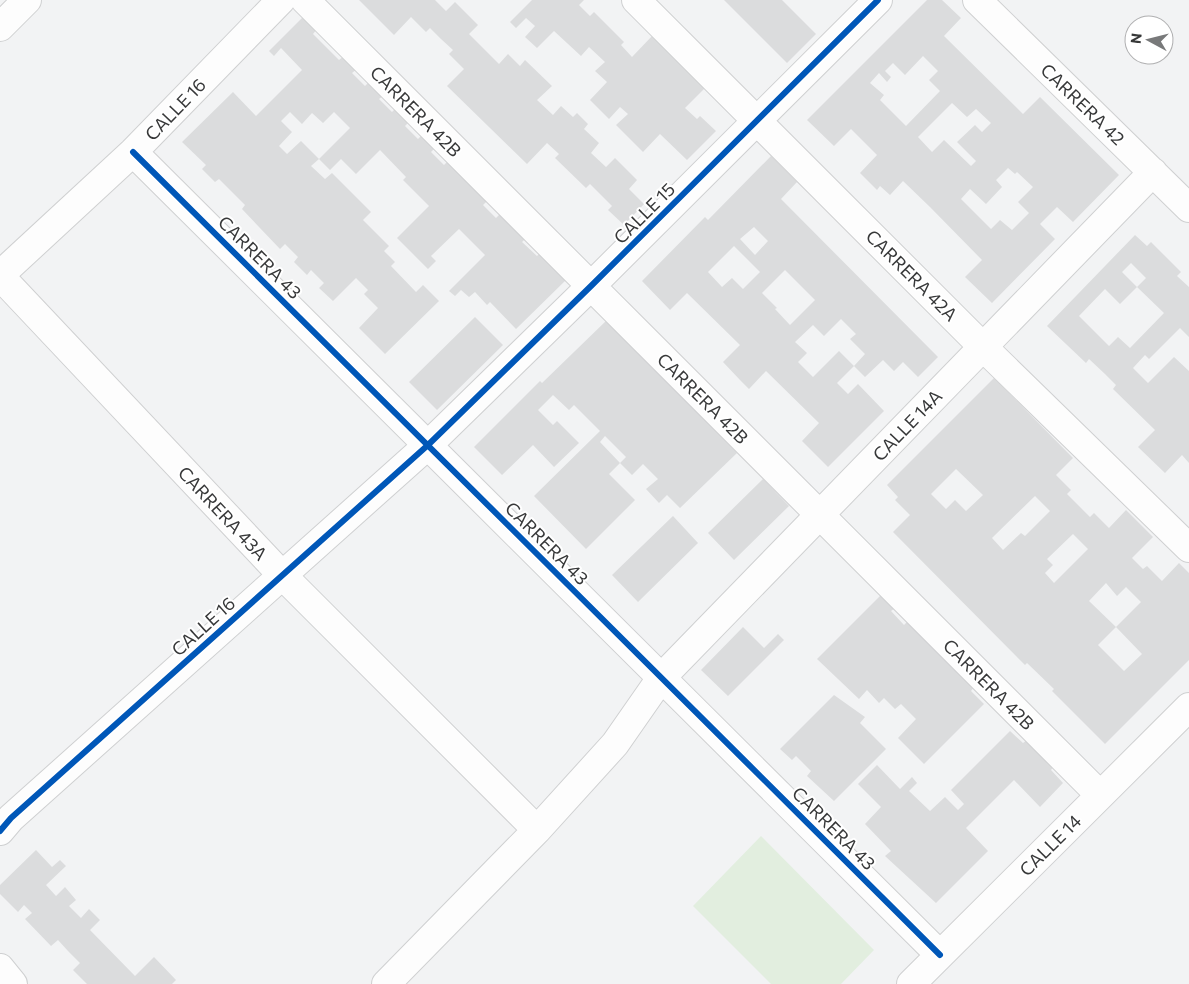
<svg xmlns="http://www.w3.org/2000/svg" width="1189" height="984" font-family="Commissioner,sans-serif">
<rect width="100%" height="100%" fill="#f2f3f4"/>
<path fill="#e2eedf" d="M761,836L874,950L841,984H771L693,906Z"/>
<path fill="#dbdcdd" fill-rule="evenodd" d="M359,0H435L446,11L455,2L478,25L469,34L499,64L508,54L520,66L525,60L552,86L537,100L553,115L561,106L573,117L577,113L588,124L584,129L599,143L591,153L606,167L615,158L637,180L629,189L644,204L624,225L608,210L612,206L590,184L586,188L555,158L559,154L547,143L527,164L447,86L464,69L449,54L453,50L441,39L430,28L426,32L411,17L394,35Z
M532,0H584L579,5L590,16L594,12L624,42L621,45L632,57L653,35L706,87L685,108L697,119L700,116L716,131L687,160L660,134L643,152L616,125L628,114L620,107L609,119L590,100L607,82L595,71L605,62L589,47L581,56L554,31L537,48L525,37L535,26L526,18L516,28L510,22Z
M724,0H782L816,34L787,63Z
M927,0H942L961,18L944,36L1023,114L1040,97L1119,175L1073,222L1057,207L1040,224L1055,239L992,303L965,277L982,260L930,207L903,181L890,195L880,186L877,190L860,173L877,155L851,129L834,146L807,120ZM923,56L938,71L929,80L940,91L906,126L880,100L884,95L870,83L879,73L887,82L891,77L885,71L893,63L905,75ZM952,103L967,117L976,109L991,123L982,132L975,125L957,142L976,161L971,166L944,140L932,152L918,137ZM1008,168L1015,174L1017,172L1033,187L1018,202L1029,213L1012,230L1000,220L991,229L961,199L970,189L986,204L1002,187L996,180Z
M304,16L317,29L313,34L339,60L344,56L357,69L352,73L365,86L369,82L383,96L379,99L392,112L396,108L409,122L405,126L418,139L422,135L435,148L431,152L444,165L448,161L488,200L483,205L496,218L500,214L525,239L522,242L537,256L539,254L566,280L516,329L490,302L487,305L475,292L469,297L461,290L455,296L449,291L485,255L459,229L431,256L436,261L428,269L397,238L429,206L403,180L406,177L380,150L356,174L341,159L330,170L319,159L350,128L334,112L323,123L312,113L302,124L290,112L281,121L292,132L279,146L287,154L301,141L319,159L311,166L325,179L332,173L371,212L363,220L389,246L384,251L395,262L391,266L416,292L423,285L439,301L385,354L359,328L378,308L364,294L368,290L356,278L333,301L319,288L324,283L311,270L307,275L294,262L298,257L285,244L280,249L242,209L245,205L219,179L215,182L202,169L206,165L182,142L233,92L256,116L302,70L281,48L274,56L269,51Z
M771,156L797,182L781,199L938,357L918,377L903,362L894,371L883,360L865,377L854,366L865,354L850,339L856,334L841,319L824,336L813,325L795,342L807,353L798,362L813,377L839,351L854,366L837,383L848,394L858,384L884,411L828,467L802,441L819,423L766,371L749,389L740,380L723,362L740,345L687,293L670,310L642,281L705,217L708,220ZM754,227L768,241L755,255L740,239ZM734,246L760,272L743,289L732,278L722,287L708,272ZM785,270L815,300L790,325L775,309L777,308L762,293Z
M1135,235L1147,246L1151,242L1181,272L1177,276L1189,287V337L1180,328L1149,359L1145,355L1133,368L1148,383L1174,357L1189,371V463L1182,455L1165,473L1138,447L1155,430L1113,389L1116,385L1105,374L1089,359L1086,363L1047,326ZM1131,263L1146,278L1137,287L1164,313L1130,348L1118,337L1109,346L1079,316L1105,289L1120,304L1137,287L1122,272Z
M475,317L503,345L437,410L409,382Z
M607,320L737,453L680,508L667,495L659,503L646,489L658,479L643,464L632,475L620,463L609,474L635,500L586,549L534,496L600,431L574,405L569,410L553,395L538,410L553,425L557,421L579,443L554,467L533,445L502,475L474,447L540,381L542,383ZM605,436L626,457L620,463L600,442Z
M994,378L1073,458L1056,475L1071,490L1067,494L1090,517L1094,513L1109,528L1126,510L1153,537L1132,558L1143,569L1147,566L1162,581L1179,563L1189,573V660L1105,744L1052,691L1054,689L1027,663L1025,665L893,532L910,515L895,500L898,497L887,485ZM956,469L983,495L966,511L955,500L946,509L931,494ZM1035,496L1050,511L1025,536L1021,533L1003,550L992,538ZM1073,534L1088,549L1054,583L1045,573L1053,565L1047,559ZM1106,583L1117,596L1126,587L1141,602L1116,627L1142,654L1124,671L1098,645L1116,627L1089,601Z
M763,479L789,506L734,560L708,533Z
M673,516L698,543L638,602L612,575Z
M881,595L895,608L891,611L904,625L908,621L974,687L971,691L984,704L924,764L898,738L916,719L901,704L895,709L884,698L879,703L867,690L859,699L817,659Z
M743,627L764,648L778,634L784,640L728,696L701,670Z
M834,695L865,717L860,723L886,749L834,801L807,776L811,771L796,756L792,760L780,749Z
M1010,731L1023,743L1027,740L1054,766L1051,770L1063,783L1040,807L1014,780L966,828L988,851L936,903L885,856L891,851L865,824L881,807L858,784L877,765L900,789L912,777L917,783L909,791L930,811L945,797L958,810L964,804L951,790Z
M36,850L52,867L60,860L66,866L46,885L56,896L65,887L76,900L69,906L81,918L89,909L100,920L90,930L135,976L154,957L176,980L172,984H87L73,970L80,963L68,951L58,940L51,946L25,919L32,913L24,905L18,912L0,894V885Z"/>
<g fill="none" stroke-linecap="round" stroke-linejoin="round">
<g stroke="#cfd0d1" stroke-width="30">
<path id="minor" d="M305,0L1100,795
M636,0L983,347L1189,548
M977,0L1189,208
M0,27L27,0
M133,152L940,955
M0,275L133,152L281,0
M0,276L282,575L537,830
M0,831L11,818L428,445L591,286L878,0
M0,968L13,984
M386,984L537,830L615,744L661,678L1153,172
M911,984L1189,707"/>
</g>
<use href="#minor" stroke="#fdfdfd" stroke-width="28"/>
<g stroke="#fff" stroke-width="9">
<path id="cycleway" d="M133,152L940,955
M0,831L11,818L428,445L591,286L878,0"/>
</g>
<use href="#cycleway" stroke="#0057b8" stroke-width="6"/>
</g>
<g text-anchor="middle" dominant-baseline="central" stroke-width="4" stroke-linejoin="round" paint-order="stroke">
<g font-size="18" fill="#373839" stroke="#fff">
<text transform="translate(1083 104) rotate(44)">CARRERA 42</text>
<text transform="translate(175 109) rotate(-46)">CALLE 16</text>
<text transform="translate(416 111) rotate(45)">CARRERA 42B</text>
<text transform="translate(644 213) rotate(-45)">CALLE 15</text>
<text transform="translate(260 257) rotate(45)">CARRERA 43</text>
<text transform="translate(912 275) rotate(45)">CARRERA 42A</text>
<text transform="translate(703 398) rotate(45)">CARRERA 42B</text>
<text transform="translate(907 425) rotate(-46)">CALLE 14A</text>
<text transform="translate(223 513) rotate(47)">CARRERA 43A</text>
<text transform="translate(547 543) rotate(45)">CARRERA 43</text>
<text transform="translate(203 626) rotate(-42)">CALLE 16</text>
<text transform="translate(989 684) rotate(45)">CARRERA 42B</text>
<text transform="translate(834 828) rotate(45)">CARRERA 43</text>
<text transform="translate(1050 845) rotate(-45)">CALLE 14</text>
</g>
</g>
<g transform="translate(1149 40) rotate(277)"><circle r="24" fill="#ffffff" stroke="#afafb0"/>
<path d="M0-4L9 19L0 12L-9 19Z" fill="#78797a"/>
<text y="-8" font-size="14" font-weight="bold" text-anchor="middle" fill="#373839">N</text>
</g>
</svg>
